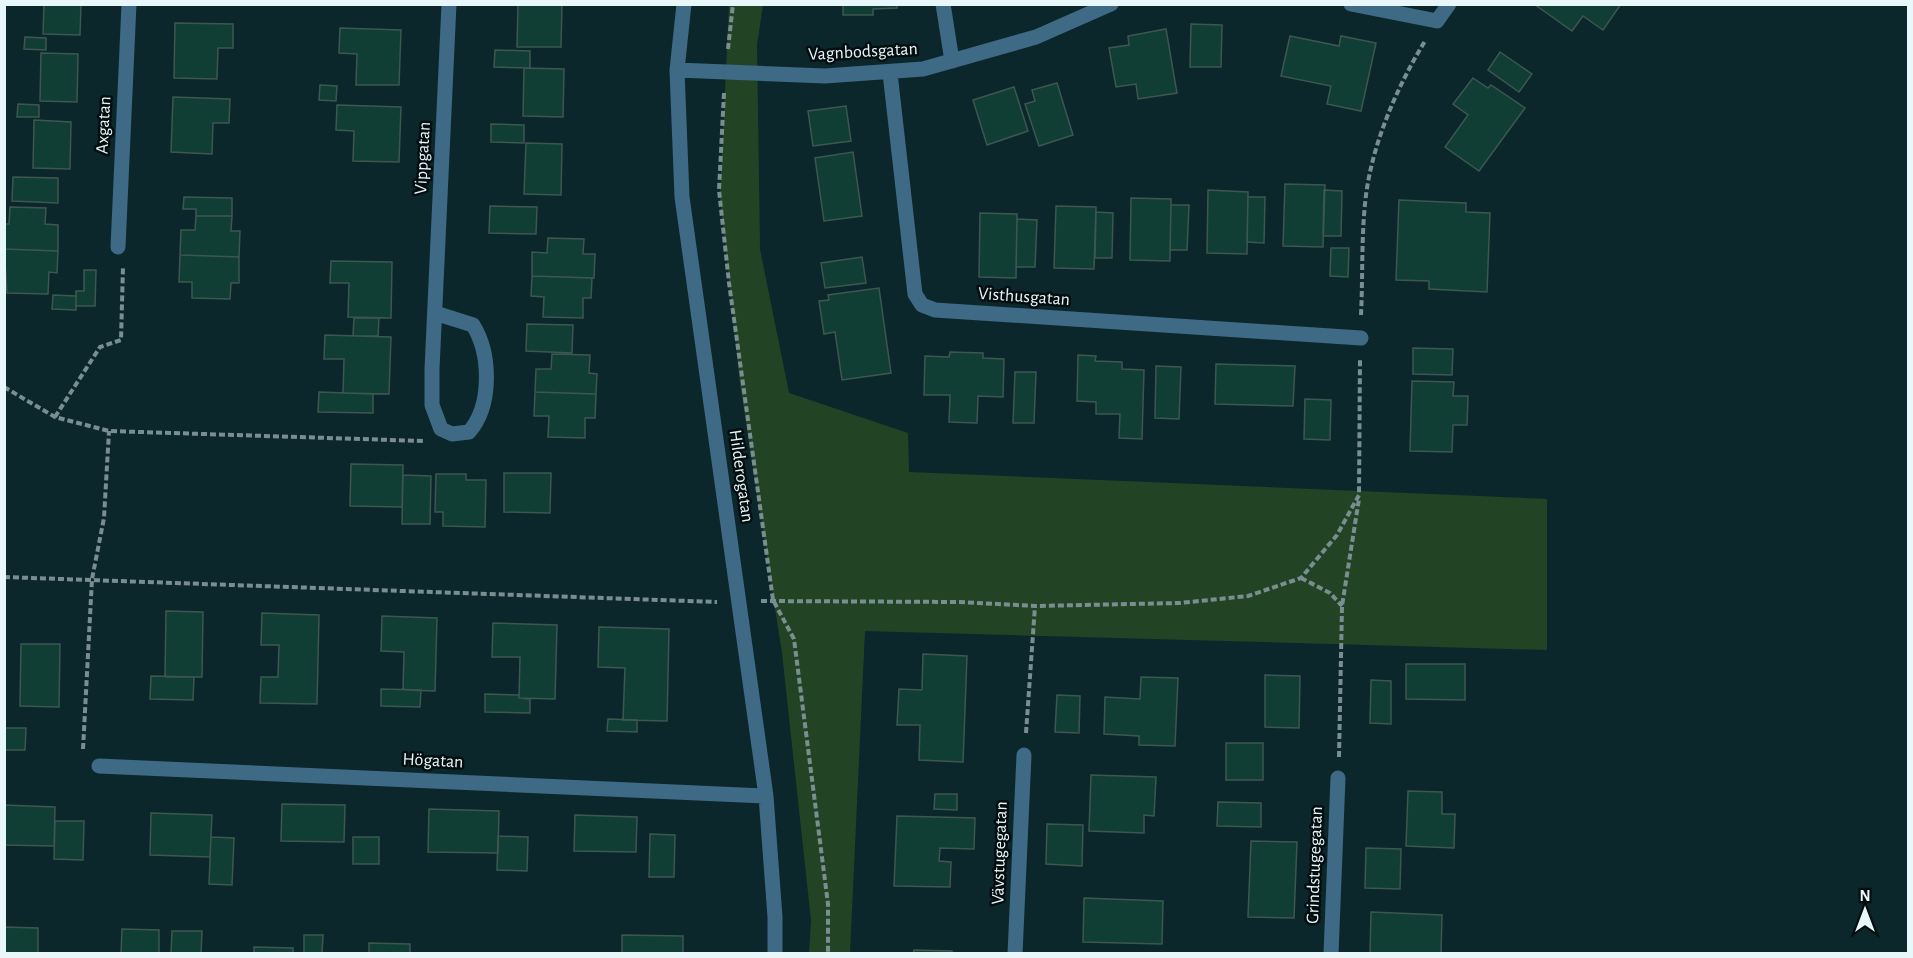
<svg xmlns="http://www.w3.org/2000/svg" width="1913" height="958" font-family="'Alegreya Sans',sans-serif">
<rect width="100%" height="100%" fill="#0c272b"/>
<path fill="#234424" d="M729,5H763L757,45L760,249L789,393L908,433L909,472L1547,499V650L865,631L850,953H809L811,920L782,653L740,384L720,198Z"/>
<path fill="#103e34" stroke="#3d5750" stroke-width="1.5" d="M44,4H81L80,35L43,34Z
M518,4H562L561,47H517Z
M843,4H897V8L873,9V15H843Z
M1534,4H1621L1603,30L1583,16L1572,31Z
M175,23L233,24V48H218L217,79L174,78Z
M1191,24L1222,25L1221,67H1190Z
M340,28L401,30L399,85H356L357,54L339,53Z
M1166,29L1177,93L1138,99L1136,84L1116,87L1109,48L1129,45L1128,36Z
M1290,36L1339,46L1341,36L1376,43L1361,111L1327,104L1331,86L1281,76Z
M25,37L46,38V50L24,49Z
M495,50L530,51V68L494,67Z
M1500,52L1532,74L1519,92L1488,70Z
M41,53L78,54L77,102L40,101Z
M524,68L564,69L563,117L523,116Z
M1473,78L1488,88L1491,85L1525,108L1479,171L1445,147L1468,115L1453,104Z
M1057,83L1073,135L1039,146L1025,104L1035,101L1032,90Z
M320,85L337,86L336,101L319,100Z
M1014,87L1028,131L987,145L973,100Z
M173,97L230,99L229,123H213L212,154L171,152Z
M18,104L39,105V117H17Z
M337,105L401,107L399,162L353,161L354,131L336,130Z
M846,106L851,141L813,146L808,111Z
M34,120L71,122L70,169L33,168Z
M491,124L524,125V143L491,142Z
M526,143L562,144L561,195L524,194Z
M853,152L862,216L824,221L815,158Z
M13,177L58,178V203L12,201Z
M1285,184L1325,185L1323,247L1283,246Z
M1208,190L1248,192L1247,254L1207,253Z
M1324,190L1342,191L1341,236H1323Z
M184,197L232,198V216H196V209H183Z
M1248,197H1265L1264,243L1247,242Z
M1131,198L1171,199L1170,261L1130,260Z
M1399,200L1466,203V212L1490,213L1487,292L1429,289V281L1396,280Z
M1171,205H1189L1187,250H1170Z
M490,206L537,207L536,234L489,233Z
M1056,206L1096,207L1094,269L1054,268Z
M10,207L46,208L45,224L58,225V251L4,249V224H9Z
M1096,212L1113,213L1112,258H1095Z
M980,213L1017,214L1016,278L979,277Z
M196,216H232L231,231H240L239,257L180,255L181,230H195Z
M1017,219L1037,220L1035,267H1016Z
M548,238L584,239L583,254H595L594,278L532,276V252L547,253Z
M1331,248H1349L1348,277L1330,276Z
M4,249L58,251L57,273L49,272L48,294L7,293Z
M180,255L239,257V283H231L230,299L192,298V282H179Z
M862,257L866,283L825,288L821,263Z
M331,261L392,262L391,318L348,317L349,283H330Z
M84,270H96L95,306H76V291H84Z
M532,276L592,278L591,298H583V318L543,317L544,297L531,296Z
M879,288L891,373L842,380L835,332L824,334L819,301L829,300L828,295Z
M53,295L76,296V310L52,309Z
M354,318H379L378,336H353Z
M527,324L573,325L572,353L526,351Z
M325,335L391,337L389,394L343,393L344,359H324Z
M1413,348L1453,349L1452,375L1413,374Z
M950,352L983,353V358L1004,359L1003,397L978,396L977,423L949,422L950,395H924L925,356L949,357Z
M552,354L590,355L589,373L597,374L596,394L535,392L536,369H551Z
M1078,355L1096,356L1095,361L1122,362V369L1144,370L1142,439L1119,438L1120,414H1096V402L1077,401Z
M1216,364L1295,366L1293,406L1215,404Z
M1156,366L1181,367L1179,419L1155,418Z
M1015,372H1036L1034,423H1013Z
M1412,381L1454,382L1453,396H1468L1467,425H1453L1452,452L1410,451Z
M319,392L373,394V413L318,412Z
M535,392L596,394L595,418H585V438L548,437L549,416H534Z
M1305,399L1331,400L1330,440L1304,439Z
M351,464L403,465L402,507L350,506Z
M504,473H551L550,513L504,512Z
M436,474H466V480H486L485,527L443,526V512H435Z
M403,475L431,476L430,524H402Z
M166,611L203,612L202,677H165Z
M262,613L319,615L317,704L260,703L261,677H278L279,645H261Z
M382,616L437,618L435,691L403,690L404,652L381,651Z
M493,623L557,625L555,699L519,698L520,657H492Z
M599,627L669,629L667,721L623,720L625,668L598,667Z
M21,644H60L59,707L20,706Z
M923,654L967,656L963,762L919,760L920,725H897L899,689L922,690Z
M1406,664H1465V700L1406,699Z
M1265,675L1300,676L1299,728L1265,727Z
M151,676L194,677L193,700L150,699Z
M1141,677L1178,678L1175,746L1139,745V736L1104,734L1105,697L1140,699Z
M1371,680L1391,681V724L1370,723Z
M381,689L421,690L420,707L381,706Z
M485,694L519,695V698L530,699V713L485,712Z
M1057,695L1080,696L1079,733L1055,732Z
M608,719L637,720V732L607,731Z
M4,728H26L25,750H4Z
M1226,743H1263V780H1226Z
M1091,775L1156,777L1154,816L1144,815V833L1089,831Z
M1408,791L1442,792V814H1455L1454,848L1406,846Z
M935,794H957V810L934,809Z
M1218,802L1261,803V827L1217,826Z
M282,804L345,805L344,842L281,841Z
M4,805L55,807L54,846L4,845Z
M429,809L499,811L498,853L428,852Z
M151,813L212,815L210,857L150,855Z
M575,815L637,817L636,852L574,851Z
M897,816L975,818L974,849L940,848L939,861L951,862L950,887L894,886Z
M55,821H84L83,860L54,859Z
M1047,824L1083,825L1082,866L1046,864Z
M650,834L675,835L674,877H649Z
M498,836L528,837L527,871L497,870Z
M211,837L234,838L232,885L209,884Z
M353,837H379V864H353Z
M1251,841L1297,842L1294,918L1248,917Z
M1366,848L1401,849L1400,889L1365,888Z
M1084,898L1163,901L1162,944L1083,942Z
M1371,912L1442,915L1441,954H1370Z
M4,927L38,928V954H4Z
M122,929L159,930V954H121Z
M172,931H202L201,954H171Z
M304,935H323L322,954H304Z
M622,935L683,936V954H622Z
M369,943L410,944V954H369Z
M254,947L293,948V954H254Z
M914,950L952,951V954H913Z"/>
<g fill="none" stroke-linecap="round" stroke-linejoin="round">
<path stroke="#798e91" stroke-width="4" stroke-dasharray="6 3" stroke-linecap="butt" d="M728,49L733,4
M724,93L719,190L729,283L773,600L794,639L828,904V954
M1361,315C1363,276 1361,235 1366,195C1373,142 1397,87 1425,41
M4,387L55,417L109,431L423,441
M55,417L100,347L121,340L123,267
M4,577L717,602
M1301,578L1330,593L1342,606
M761,601L960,602L1035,606L1180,603L1248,596L1301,578L1337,535L1359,495L1360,359
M1026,733L1035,606
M83,749L92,579L104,518L109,431
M1339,757L1342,606L1359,499"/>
<path stroke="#3e6a86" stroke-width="15" d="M684,4L677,70L682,197L766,796L775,917V954
M943,4L952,61
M1351,4L1437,21L1449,4
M677,70L825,76L923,69L1036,37L1111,4
M890,73L915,294L922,305L935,310L1361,338
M118,247L129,4
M435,313L473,325C491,354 492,406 469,432L452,434L441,429L432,405V369L449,4
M99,766L766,796
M1015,954L1024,755
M1331,954L1338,778"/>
</g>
<g text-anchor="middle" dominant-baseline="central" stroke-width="5" stroke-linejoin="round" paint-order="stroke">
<g font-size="18" fill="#e8f7f9" stroke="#040e10">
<text transform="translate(863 52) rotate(-3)">Vagnbodsgatan</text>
<text transform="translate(104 125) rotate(-87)">Axgatan</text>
<text transform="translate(423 158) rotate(-87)">Vippgatan</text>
<text transform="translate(1024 297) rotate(4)">Visthusgatan</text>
<text transform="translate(741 476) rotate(82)">Hilderogatan</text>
<text transform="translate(433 761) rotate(3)">Högatan</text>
<text transform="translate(1000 853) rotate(-88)">Vävstugegatan</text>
<text transform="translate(1315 865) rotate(-88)">Grindstugegatan</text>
</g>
</g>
<rect width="1913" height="958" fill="none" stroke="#e8f7f9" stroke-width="12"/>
<g transform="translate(1865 910)" stroke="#040e10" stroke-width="4.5" paint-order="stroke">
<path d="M0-4.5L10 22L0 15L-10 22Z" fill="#e8f7f9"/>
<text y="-9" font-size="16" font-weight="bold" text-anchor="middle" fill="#e8f7f9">N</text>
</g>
</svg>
